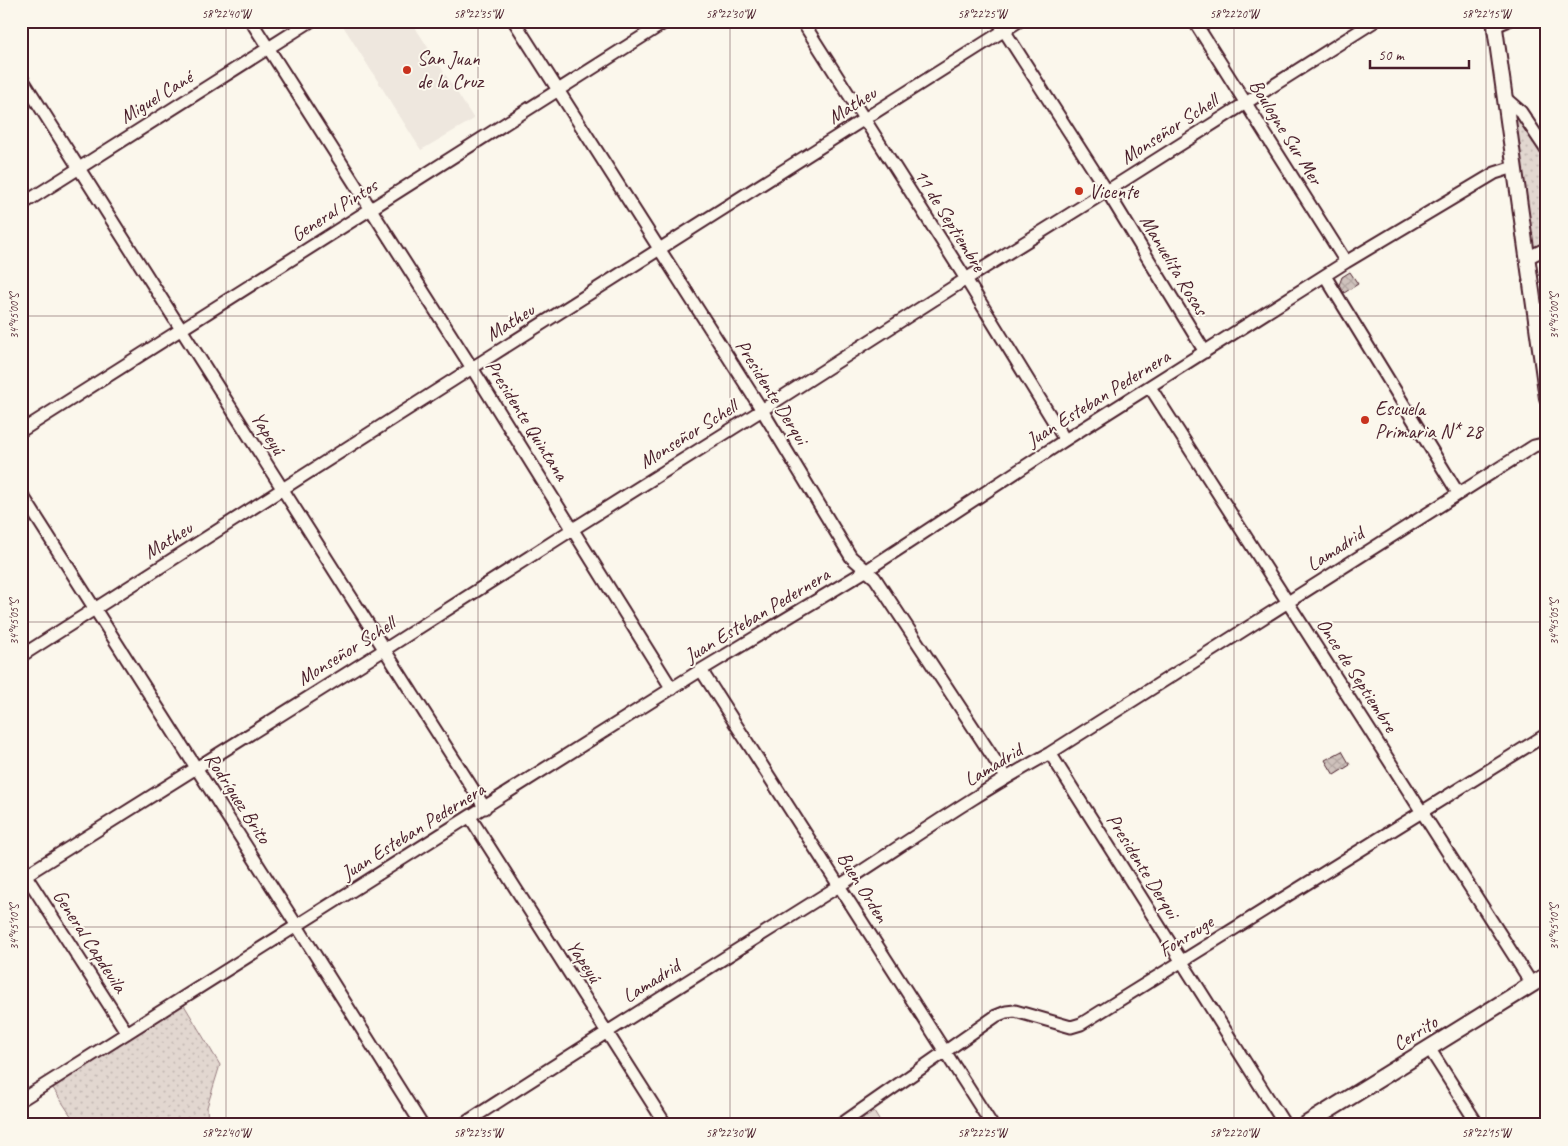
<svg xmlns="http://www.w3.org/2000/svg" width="1568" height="1146" font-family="Caveat,sans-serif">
<defs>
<pattern id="grass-dots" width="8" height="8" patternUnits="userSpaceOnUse" patternTransform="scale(1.25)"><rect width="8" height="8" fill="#e2d7d0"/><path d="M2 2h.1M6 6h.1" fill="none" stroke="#c3b8b3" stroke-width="1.8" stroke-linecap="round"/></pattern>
<pattern id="building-cross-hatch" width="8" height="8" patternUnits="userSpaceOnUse" patternTransform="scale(1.25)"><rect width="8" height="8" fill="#cfc2bc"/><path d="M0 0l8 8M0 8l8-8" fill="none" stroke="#b3a6a2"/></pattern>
</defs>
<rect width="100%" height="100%" fill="#fbf7ec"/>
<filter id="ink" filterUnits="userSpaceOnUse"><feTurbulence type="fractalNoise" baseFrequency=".02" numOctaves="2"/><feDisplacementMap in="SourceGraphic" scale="10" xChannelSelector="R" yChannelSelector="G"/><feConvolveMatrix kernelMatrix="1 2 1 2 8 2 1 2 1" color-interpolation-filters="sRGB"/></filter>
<g filter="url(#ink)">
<path fill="#eee7de" d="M340,21H411L474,119L421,150Z"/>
<path fill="url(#grass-dots)" stroke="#967b7e" d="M1505,98L1547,151V248L1527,258Z
M181,1000L220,1065L207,1107L208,1125H77L49,1082Z"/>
<path fill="#e2d7d0" stroke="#967b7e" d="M874,1112L882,1125H854Z"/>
<path fill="url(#building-cross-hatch)" stroke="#4a1f2b" d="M1350,272L1358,284L1344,293L1339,285L1342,277Z
M1342,751L1350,765L1334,775L1325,760Z"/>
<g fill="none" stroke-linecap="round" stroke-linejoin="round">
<g stroke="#4a1f2b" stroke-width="15">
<path id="minor" d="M251,21L472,368L672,689
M514,21L762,410L851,557L875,578L1006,777
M802,21L966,279L1065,440
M998,21L1107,191L1205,352
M1194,21L1346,262
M1495,26L1507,21
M21,77L485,808
M1505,98L1521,112L1547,151
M21,205L311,21
M1527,258L1547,248
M1325,276L1458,493
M1150,387L1532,984
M21,431L667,21
M21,493L297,926L422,1125
M21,656L472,368L1019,21
M701,670L992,1125
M1050,753L1285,1125
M470,817L666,1125
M21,868L127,1033
M21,878L384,650L573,529L762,410L966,279L1107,191L1375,21
M1429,1048L1478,1125
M21,1100L701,670L867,570L1065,440L1346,262L1495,173L1514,167
M462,1125C587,1044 713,965 839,886C909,841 977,793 1050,753L1534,446L1547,443
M840,1125L996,1016L1006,1012L1015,1011L1071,1027L1081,1024L1547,734"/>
</g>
<g stroke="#4a1f2b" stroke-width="18">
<path id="tertiary" d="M1494,21L1547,398"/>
</g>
<g stroke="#4a1f2b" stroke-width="19">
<path id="secondary" d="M1305,1125L1547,975"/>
</g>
<use href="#minor" stroke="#fbf7ec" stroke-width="11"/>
<use href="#tertiary" stroke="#fbf7ec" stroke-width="14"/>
<use href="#secondary" stroke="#fbf7ec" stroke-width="15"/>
</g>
</g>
<path fill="none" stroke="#4a1f2b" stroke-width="1" stroke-opacity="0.45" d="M226,21V1125M478,21V1125M730,21V1125M982,21V1125M1234,21V1125M1486,21V1125M21,316H1547M21,622H1547M21,927H1547"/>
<g fill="#c8321e" stroke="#fbf7ec" stroke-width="2">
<circle cx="407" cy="70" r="5"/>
<circle cx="1079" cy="191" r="5"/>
<circle cx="1365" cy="420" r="5"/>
</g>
<g text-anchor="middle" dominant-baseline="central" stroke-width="4" stroke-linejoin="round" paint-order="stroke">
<g font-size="20" fill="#4a1f2b" stroke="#fbf7ec" text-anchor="start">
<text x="417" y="58">San Juan<tspan x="417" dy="23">de la Cruz</tspan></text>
<text x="1089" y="191">Vicente</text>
<text x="1375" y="408">Escuela<tspan x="1375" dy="23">Primaria N* 28</tspan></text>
</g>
<g font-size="20" fill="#4a1f2b" stroke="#fbf7ec">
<text transform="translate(156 97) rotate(-32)">Miguel Cané</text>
<text transform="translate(852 105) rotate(-32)">Matheu</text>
<text transform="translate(1169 129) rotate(-33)">Monseñor Schell</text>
<text transform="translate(1286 132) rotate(58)">Boulogne Sur Mer</text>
<text transform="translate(334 210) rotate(-33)">General Pintos</text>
<text transform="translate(950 220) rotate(58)">11 de Septiembre</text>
<text transform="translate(1174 265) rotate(59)">Manuelita Rosas</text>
<text transform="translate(510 322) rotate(-32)">Matheu</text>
<text transform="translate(772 392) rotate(58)">Presidente Derqui</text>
<text transform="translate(1098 398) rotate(-32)">Juan Esteban Pedernera</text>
<text transform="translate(527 420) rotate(58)">Presidente Quintana</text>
<text transform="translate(268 433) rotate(58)">Yapeyú</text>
<text transform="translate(688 434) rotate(-32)">Monseñor Schell</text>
<text transform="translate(168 540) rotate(-32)">Matheu</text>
<text transform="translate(1335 549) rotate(-33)">Lamadrid</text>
<text transform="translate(757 615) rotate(-31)">Juan Esteban Pedernera</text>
<text transform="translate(346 651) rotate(-32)">Monseñor Schell</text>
<text transform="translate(1357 675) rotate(57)">Once de Septiembre</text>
<text transform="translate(993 765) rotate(-31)">Lamadrid</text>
<text transform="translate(238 798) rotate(57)">Rodríguez Brito</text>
<text transform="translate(413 831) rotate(-32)">Juan Esteban Pedernera</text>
<text transform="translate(1143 866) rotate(58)">Presidente Derqui</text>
<text transform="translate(863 887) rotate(58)">Buen Orden</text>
<text transform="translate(1186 936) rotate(-32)">Fonrouge</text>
<text transform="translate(90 941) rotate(57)">General Capdevila</text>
<text transform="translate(584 961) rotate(57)">Yapeyú</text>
<text transform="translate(651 981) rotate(-32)">Lamadrid</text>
<text transform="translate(1415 1033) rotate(-32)">Cerrito</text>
</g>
</g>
<rect width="1568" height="1146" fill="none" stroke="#fbf7ec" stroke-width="55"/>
<path d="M1370 60v8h99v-8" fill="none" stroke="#4a1f2b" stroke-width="2.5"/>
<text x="1378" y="60" font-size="15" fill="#4a1f2b" stroke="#fbf7ec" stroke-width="4" paint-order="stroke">50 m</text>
<rect x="28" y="28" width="1512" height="1090" fill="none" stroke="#4a1f2b" stroke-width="2"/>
<g font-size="12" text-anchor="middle" fill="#4a1f2b">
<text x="226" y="18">58°22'40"W</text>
<text x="478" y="18">58°22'35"W</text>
<text x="730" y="18">58°22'30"W</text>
<text x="982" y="18">58°22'25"W</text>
<text x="1234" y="18">58°22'20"W</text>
<text x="1486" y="18">58°22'15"W</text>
<text transform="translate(14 316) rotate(-90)" y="4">34°45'00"S</text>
<text transform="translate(1554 316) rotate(-90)" y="4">34°45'00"S</text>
<text transform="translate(14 622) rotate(-90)" y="4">34°45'05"S</text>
<text transform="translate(1554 622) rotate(-90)" y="4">34°45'05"S</text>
<text transform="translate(14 927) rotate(-90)" y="4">34°45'10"S</text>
<text transform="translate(1554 927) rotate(-90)" y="4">34°45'10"S</text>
<text x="226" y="1137">58°22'40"W</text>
<text x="478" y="1137">58°22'35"W</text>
<text x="730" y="1137">58°22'30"W</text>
<text x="982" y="1137">58°22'25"W</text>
<text x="1234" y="1137">58°22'20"W</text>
<text x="1486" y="1137">58°22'15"W</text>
</g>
</svg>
